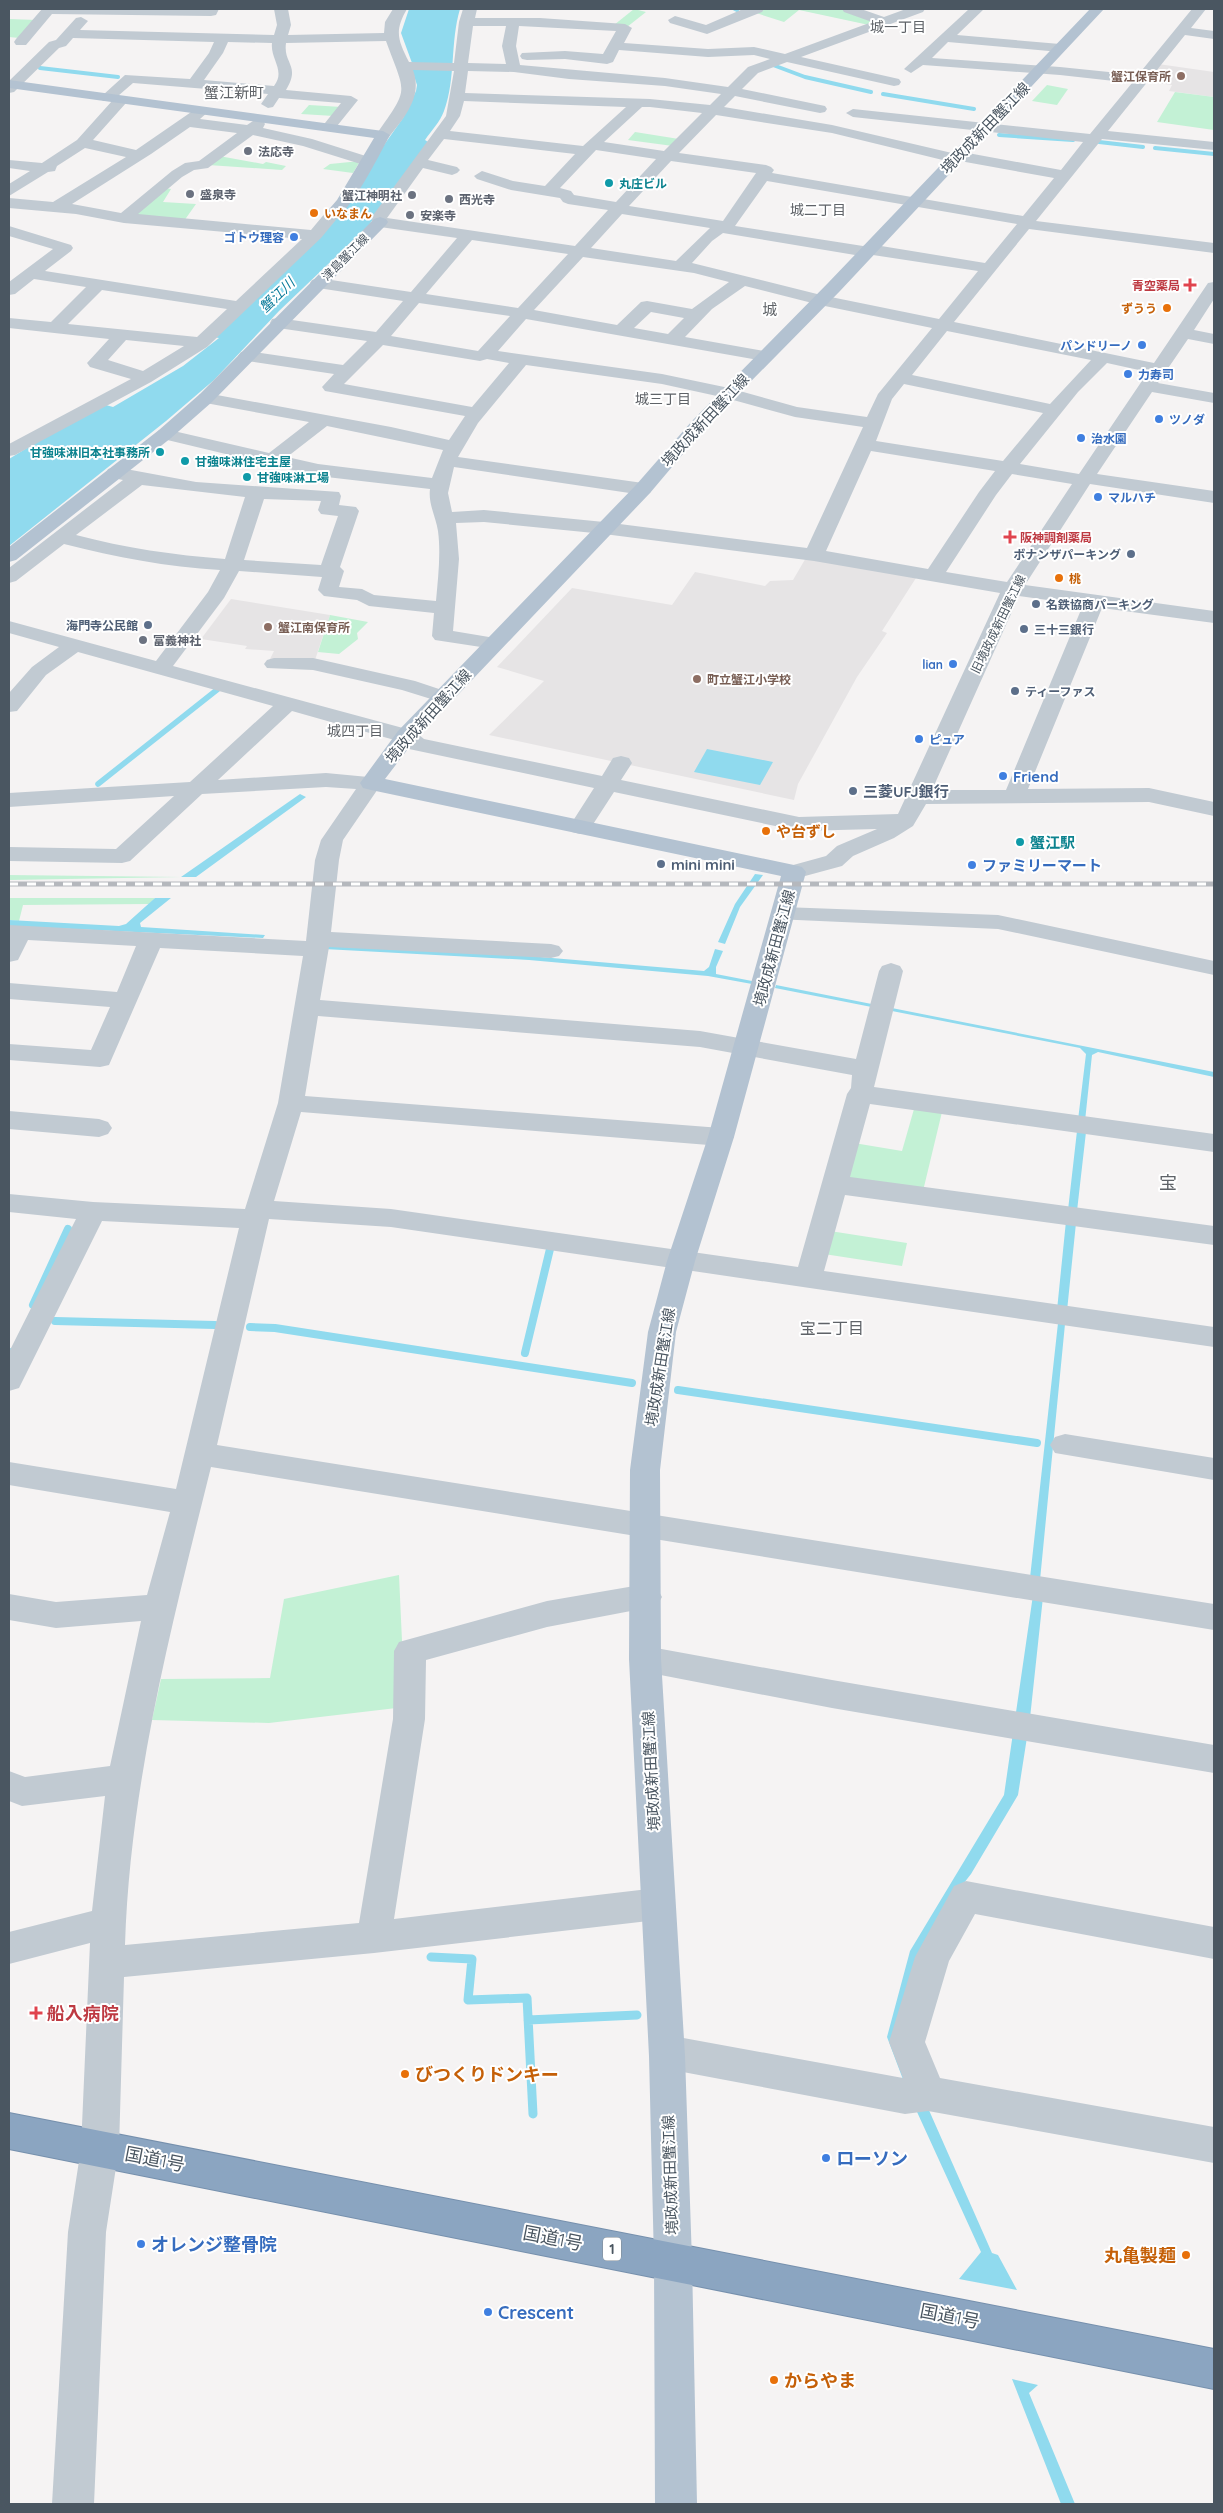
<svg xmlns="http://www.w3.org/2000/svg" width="1223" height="2513" font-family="Quicksand,'Noto Sans JP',sans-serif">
<rect width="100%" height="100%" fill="#f5f3f3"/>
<path fill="#e6e4e5" d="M1158,64L1214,72V97L1169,91L1172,85L1144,81Z
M807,556L916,578L882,631L887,633L857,677L798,784L794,800L489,735L544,681L497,667L572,588L672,605L695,572L765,586L770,581L793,580Z
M231,599L330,615L314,663H268L274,651L245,649L247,646L201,639Z"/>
<path fill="#c3f1d5" d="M634,9L646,12L627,27L614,25Z
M768,9H841L873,20V23L869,25L799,10L784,22L753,12Z
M9,19L37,20L19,38L9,37Z
M1047,85L1068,89L1057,105L1032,101Z
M1175,92L1214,97V130L1157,122Z
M309,105L342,107L334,116L301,114Z
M635,132L679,139L673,146L628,140Z
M219,156L263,164L266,162L286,166L282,170L208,165Z
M360,161L353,173L323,169L330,164Z
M165,188L171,189L163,202L196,204L184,221L131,217Z
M330,615L368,622L357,633L358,639L339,654L318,652Z
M9,875L181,877L9,880Z
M9,898H155L149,904L23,905L19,921L9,920Z
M914,1109L942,1112L923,1191L842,1181L854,1143L902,1151Z
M830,1231L907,1243L902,1266L824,1254Z
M399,1575L405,1707L269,1723L152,1720L161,1679L270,1678L284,1599Z"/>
<path fill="#90daee" d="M409,9H460C450,42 456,79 444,111C440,122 431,131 425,140L428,142L369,225L279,311L214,380L166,421L9,546V459L48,435L106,405L113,407L183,366L219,338L213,337L325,229L403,118L416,91L417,85L412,70V63L401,33Z
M707,749L773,762L760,785L694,772Z
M300,794L306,797L196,877H181Z
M755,874L763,875L740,907L725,944L718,942L735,904Z
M155,898H171L140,923L141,927L265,935L263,938L9,926V920L119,926L126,924Z
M325,943L517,955L704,971L709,967L715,949L723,951L716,967V974L752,981V984L708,976L529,960L324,949Z
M776,985L1214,1072V1077L1098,1052L1092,1055L1085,1121L1078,1120L1086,1054L1080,1048L775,988Z
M1077,1131L1086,1132L1077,1211L1068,1210Z
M1066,1221L1076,1223L1067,1311L1057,1310Z
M1058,1323L1065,1324L1040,1580L1030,1578Z
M1033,1595L1043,1597L1030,1718L1018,1795L971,1874L960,1888L898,2040L992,2253L998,2255L1017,2290L959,2279L981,2252L907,2090L887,2037L910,1951L1004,1795Z
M1012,2379L1038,2385L1029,2393L1075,2504H1061Z"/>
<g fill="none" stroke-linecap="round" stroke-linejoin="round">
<path stroke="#90daee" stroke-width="4" d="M735,9L737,10
M773,65L805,77L871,92
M40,68L118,77
M883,94L974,109
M999,135L1073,140
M1099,142L1143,147
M1155,148L1214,154"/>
<path stroke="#90daee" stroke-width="5.5" d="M98,784L218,689"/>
<path stroke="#90daee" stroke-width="8" d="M33,1305L68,1229
M55,1321L215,1325
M250,1327L275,1328L632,1383
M9,1352L14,1353L9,1364
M525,1353L550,1249
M678,1390L1037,1443"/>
<path stroke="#90daee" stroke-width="9" d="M431,1957L472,1959L468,2000L527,1998L533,2114
M528,2020L637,2015"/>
<g stroke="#7690ad" stroke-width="2">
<path id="highway" d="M9,2113L1214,2349V2389L9,2149Z"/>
</g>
<path fill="#c1cad2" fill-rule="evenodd" d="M42,9H219L216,15L211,16L52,14L26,45H16L14,42L16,39Z
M274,9H288L291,25L288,35L384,33L385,22L393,9H407C394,31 398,40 409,62L454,63L459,22L463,9H477L475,18H540L625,24L632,28L624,43L708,49L754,47L785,54L872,22L844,12L842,9H861L884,17L906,9H925L923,12L801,57L899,79L901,82L899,85L894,86L787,62L758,73L742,89L825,106L827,109L825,112L820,113L735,96L724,107L832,125L952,153L957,151L1061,170L1083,142L853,117L846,113L853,109L1090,134L1132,83L1060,75L923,65L911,73L904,69L969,9H984L957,35L1060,44L1067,48L1060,52L948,42L932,58L1060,67L1138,75L1192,9H1206L1191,28L1214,31V39L1185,35L1108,131L1214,142V150L1102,139L1036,221L1214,243V253L1029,229L954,322L1154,363L1208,283L1214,282V299L1194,330L1214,334V344L1188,339L1158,383L1214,393V403L1152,392L1097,474L1214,491V503L1090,484L1025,585L1214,611V623L1102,608L1028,789L1149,788L1214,802V816L1149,802L926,804L913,826L894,838L853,856L842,866L794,879L786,877L782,872L786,867L826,856L837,846L877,829L799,831L614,792L588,832L580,834L572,832L569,827L594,788L409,749L398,741L292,711L218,780L326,773L379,778L382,783L343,840L339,860L331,932L551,944L559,946L563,951L559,956L551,958L329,947L320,1000L700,1031L856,1059L879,971L882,966L891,963L900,966L903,971L874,1087L1214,1134V1152L870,1104L850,1177L1214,1226V1245L845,1195L824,1271L1214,1327V1347L391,1227L269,1219L217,1445L1214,1604V1630L211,1467C172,1624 130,1783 125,1945L359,1923L393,1719L394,1651L399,1642L547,1601L646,1584L657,1588L662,1597L657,1606L547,1627L426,1660L425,1719L394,1919L657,1888L669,1893L674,1904L669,1915L657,1920L374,1953L124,1977L119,2148L106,2232L94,2504H52L68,2232L81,2148L90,1943L9,1964V1932L92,1911L105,1796L22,1806L9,1801V1771L25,1777L110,1766L141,1621L56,1628L9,1620V1594L56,1602L147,1595L170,1512L9,1485V1462L176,1489L239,1228L102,1221L23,1380L19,1388L9,1391V1352L76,1219L9,1212V1194L93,1202L245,1209L278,1103L303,956L160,948L109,1065L100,1067L9,1060V1044L91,1050L110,1007L9,999V983L117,992L136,946L28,940L18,960L9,962V925L306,941L315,860L321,840L356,789L326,787L202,794L130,861L122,863L9,861V847L116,849L174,796L9,807V793L190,782L273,706L78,652L46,675L17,711L9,712V693L32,667L59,647L9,633V621L156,661L208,592L220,570C167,567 116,557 64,544L16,581L9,583V568L123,480L108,477L106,473L108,469L115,467L196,482L339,492L341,496L339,505L356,507L359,511L340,567L344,571L339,587L362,589L374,595L436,601C438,578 441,554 438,531C436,517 428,504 430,489L318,476L159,438L156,434L159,430L165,429L269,453L309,422L200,402L197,398L200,394L206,393L391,427L449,440L465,416L325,391L322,387L334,374L247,361L241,360L238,356L241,352L247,351L343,365L367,341L278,328L272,327L270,323L272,319L278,318L376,332L403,301L318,288L312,286L310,283L312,280L318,278L411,292L457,238L380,227L374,225L371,218L446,116L454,71L413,70C423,97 404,118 388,138L383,139L376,135C410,86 406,96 386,41L286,43C283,64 301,65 286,90L351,96L358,100L333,131H323L321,128L341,103L279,98L273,107L268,108L261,104L268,94L133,83L118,96L126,97L128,100L126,103L93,140L136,150L197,108L202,107L209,111L200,119L247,125L253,121H263L265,124L263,128L312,139L372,158L375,161L367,166L303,146L253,135L208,168L194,170L182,177L138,214L311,230L326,212H338L340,215L321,238L207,347L151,382L15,455L9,456V444L131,379L90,367L87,363L109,339L9,328V318L51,322L86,287L34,279L15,294L9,295V282L53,249L9,236V226L71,245L73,248L71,251L45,271L236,301L302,239L124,223L76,214L9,208V198L53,202L126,157L85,148L57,166L55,171L48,172L9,196V184L30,171L9,168V160L42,163L77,140L112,101H103L101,98L103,95L125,75L190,79L209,53L214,42L73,38L66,46L59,48L14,92L9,93V81L49,42L56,40L76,18L81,17L88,21L80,30L274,35L277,25ZM473,26H506L502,46L506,64L468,63ZM519,26L616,31L603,54L565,51L522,53L520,56L522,59L527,60L565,59L607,64L613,62L619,50L708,57L754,55L770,59L748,67L728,87L665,78L520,65L516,46ZM228,42L272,43C270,59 286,71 274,86L204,80L223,53ZM468,71L514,72L569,79L665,86L721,94L710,105L650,99L465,93ZM464,101L626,107L583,146L450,131L460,116ZM642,107H650L702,113L664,151L604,142ZM716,115L832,133L955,163L960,161L1054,178L1023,216L772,173L774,170L771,167L766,165L679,153ZM190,127L237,133L199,161L185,163L172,171L121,213L72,204L151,154ZM444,139L575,154L545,186L513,181L482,171L474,176L477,179L511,190L560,198L563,202L568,204L608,210L575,246L387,218L423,168L452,175L457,173L460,170L457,167L428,160ZM596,150L656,159L616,202L574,195L571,191L560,188ZM671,161L756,173L723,221L629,206ZM767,181L1017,224L985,263L869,244L863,246L735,226ZM622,214L710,228L676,261L591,248ZM723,233L867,257L873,255L978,271L939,319L821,295L692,263L712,241ZM472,240L568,254L518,308L426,294ZM583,257L694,273L729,282L692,309L647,301L641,302L617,325L534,310ZM745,286L820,305L932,328L878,394L867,417L797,407L729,388L662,374L498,351L526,319L764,361L770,360L773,356L770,352L685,337L712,309ZM102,290L227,309L197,337L68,324ZM419,303L510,316L478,351L391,336ZM651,312L684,318L668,334L634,328ZM947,331L1091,360L1050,404L912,375ZM126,340L184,346L143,371L108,360ZM383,345L480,361L487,359L509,363L472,407L344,384ZM1107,363L1148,372L1079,474L1020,464L1078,392ZM526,365L662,384L726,398L795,417L863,427L807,548L604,522L484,510L452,512L448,493L454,467L643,495L650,493L652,489L650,485L643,483L458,457L478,423ZM904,384L1043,413L1003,461L876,441L892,399ZM327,426L443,450L432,478L318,464L287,457ZM871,451L995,471L979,492L928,569L826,551ZM1012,474L1072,484L1007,582L946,572L996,495ZM142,485L245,497L225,559C174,555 125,548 76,535ZM264,499L321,501L318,510L321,514L338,516L321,565L244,560ZM484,522L604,534L814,561L1000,593L898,814L799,817L621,780L632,763L629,758L621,756L613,758L602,776L424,739L414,731L173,666L224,598L239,571L322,577L318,590L324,596L357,600L369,606L434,613L432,636L435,640L494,649L501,647L504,643L501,639L453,631L459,559L456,523ZM1019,596L1083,605L1006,790H932ZM318,1016L700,1047L852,1075L851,1088L847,1094L798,1267L391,1209L274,1201L301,1112L721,1146L730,1143L734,1137L730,1131L721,1128L305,1096Z
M743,9H764L762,12L707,34L670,23L668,20L675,16L706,25Z
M274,658H313L415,681L451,693L455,697L451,701L444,703L402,690L313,670L267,668L264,664L267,660Z
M783,907L998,915L1214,961V975L998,929L775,919L771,914L775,909Z
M9,1111L99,1119L108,1122L112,1128L108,1134L99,1137L9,1129Z
M1065,1434L1214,1458V1480L1055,1453L1050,1445L1055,1437Z
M645,1646L832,1680L1214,1745V1773L832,1708L645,1672L634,1668L629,1659L634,1650Z
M966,1881L1214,1927V1959L975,1914L949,1961L925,2042L940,2078L1214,2127V2163L928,2111L905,2114L667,2069L654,2064L649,2052L654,2040L667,2035L903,2078L889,2042L915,1957L954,1886Z"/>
<path fill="#b3c2d1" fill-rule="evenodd" d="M1090,9H1104L840,291L704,429L650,493L414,741L385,779L794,865L802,867L806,872L734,1137L695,1261L676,1332L660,1470L661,1659L685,2056L692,2261L697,2504H655L654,2261L649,2056L629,1659L630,1470L648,1332L667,1261L708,1137L781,876L371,790L363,788L360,783L398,731L636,485L692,421L828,283Z
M9,80L383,131L390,135C380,153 350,215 332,220L324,215L337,200L374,138L9,88Z
M380,217L386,219L388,222L386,225L212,402L171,438L16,560L9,562V547L159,430L200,394L374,219Z"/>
<use href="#highway" fill="#8ba5c1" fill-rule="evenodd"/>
<g stroke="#b5b8bd" stroke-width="5">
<path id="rail" d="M9,884H1214"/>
</g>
<use href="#rail" stroke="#fff" stroke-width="3" stroke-dasharray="9" stroke-linecap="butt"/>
</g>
<g fill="#8d6e63" stroke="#fff" stroke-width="2">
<circle cx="1181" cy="76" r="5"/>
<circle cx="268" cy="627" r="5"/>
<circle cx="697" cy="679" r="5"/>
</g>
<g fill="#6b7280" stroke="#fff" stroke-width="2">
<circle cx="248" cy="151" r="5"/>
<circle cx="190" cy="194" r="5"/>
<circle cx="412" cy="195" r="5"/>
<circle cx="449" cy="199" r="5"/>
<circle cx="410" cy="215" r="5"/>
<circle cx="143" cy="640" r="5"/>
</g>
<g fill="#0f9aa8" stroke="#fff" stroke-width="2">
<circle cx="609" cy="183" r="5"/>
<circle cx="160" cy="452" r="5"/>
<circle cx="185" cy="461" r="5"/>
<circle cx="247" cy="477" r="5"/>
<circle cx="1020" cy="842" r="5"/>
</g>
<g fill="#e8710a" stroke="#fff" stroke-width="2">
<circle cx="314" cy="213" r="5"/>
<circle cx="1167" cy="308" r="5"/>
<circle cx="1059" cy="578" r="5"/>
<circle cx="766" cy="831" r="5"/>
<circle cx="405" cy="2074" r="5"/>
<circle cx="1186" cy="2255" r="5"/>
<circle cx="774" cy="2380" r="5"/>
</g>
<g fill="#3f7fe0" stroke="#fff" stroke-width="2">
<circle cx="294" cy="237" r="5"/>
<circle cx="1142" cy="345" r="5"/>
<circle cx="1128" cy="374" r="5"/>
<circle cx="1159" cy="419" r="5"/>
<circle cx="1081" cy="438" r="5"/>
<circle cx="1098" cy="497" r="5"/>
<circle cx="953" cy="664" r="5"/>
<circle cx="919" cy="739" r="5"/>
<circle cx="1003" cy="776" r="5"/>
<circle cx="972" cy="865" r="5"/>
<circle cx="826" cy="2158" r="5"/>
<circle cx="141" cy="2244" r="5"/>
<circle cx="488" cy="2312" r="5"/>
</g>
<g fill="#e0444e" stroke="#fff" stroke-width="2">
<path d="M1187.5 277.5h5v5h5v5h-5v5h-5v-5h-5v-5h5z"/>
<path d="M1007.5 529.5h5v5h5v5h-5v5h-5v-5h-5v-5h5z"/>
<path d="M33.5 2005.5h5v5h5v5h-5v5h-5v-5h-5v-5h5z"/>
</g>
<g fill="#5c6f8a" stroke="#fff" stroke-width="2">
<circle cx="1131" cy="554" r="5"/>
<circle cx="1036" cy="604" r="5"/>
<circle cx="148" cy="625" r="5"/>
<circle cx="1024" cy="629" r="5"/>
<circle cx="1015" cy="691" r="5"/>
<circle cx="853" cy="791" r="5"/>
<circle cx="661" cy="864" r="5"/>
</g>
<g text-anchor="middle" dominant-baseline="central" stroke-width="4" stroke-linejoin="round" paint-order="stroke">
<g font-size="12" font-weight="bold" fill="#785e54" stroke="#fff" text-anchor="start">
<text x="1171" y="76" text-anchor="end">蟹江保育所</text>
<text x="278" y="627">蟹江南保育所</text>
<text x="707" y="679">町立蟹江小学校</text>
</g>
<g font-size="12" font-weight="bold" fill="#5b616d" stroke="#fff" text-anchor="start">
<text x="258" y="151">法応寺</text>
<text x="200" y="194">盛泉寺</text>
<text x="402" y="195" text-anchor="end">蟹江神明社</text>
<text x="459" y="199">西光寺</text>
<text x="420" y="215">安楽寺</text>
<text x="153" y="640">富義神社</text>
</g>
<g font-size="12" font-weight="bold" fill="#0d838f" stroke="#fff" text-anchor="start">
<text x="619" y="183">丸庄ビル</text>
<text x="150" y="452" text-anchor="end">甘強味淋旧本社事務所</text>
<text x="195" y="461">甘強味淋住宅主屋</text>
<text x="257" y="477">甘強味淋工場</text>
</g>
<g font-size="12" font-weight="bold" fill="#c56008" stroke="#fff" text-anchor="start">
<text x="324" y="213">いなまん</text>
<text x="1157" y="308" text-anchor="end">ずうう</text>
<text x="1069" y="578">桃</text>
</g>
<g font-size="12" font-weight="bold" fill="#366cbe" stroke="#fff" text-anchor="start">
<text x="284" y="237" text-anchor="end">ゴトウ理容</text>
<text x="1132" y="345" text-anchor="end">パンドリーノ</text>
<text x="1138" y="374">力寿司</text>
<text x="1169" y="419">ツノダ</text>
<text x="1091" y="438">治水園</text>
<text x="1108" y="497">マルハチ</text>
<text x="943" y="664" text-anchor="end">lian</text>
<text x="929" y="739">ピュア</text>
</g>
<g font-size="12" fill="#4a5661" stroke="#fff">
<text transform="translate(345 257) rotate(-45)">津島蟹江線</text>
<text transform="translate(998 624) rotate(-64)">旧境政成新田蟹江線</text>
</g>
<g font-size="12" font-weight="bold" fill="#be3a42" stroke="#fff" text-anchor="end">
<text x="1180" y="285">青空薬局</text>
<text x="1020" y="537" text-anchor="start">阪神調剤薬局</text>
</g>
<g font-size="12" font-weight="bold" fill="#4e5e75" stroke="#fff" text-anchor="start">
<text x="1121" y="554" text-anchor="end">ボナンザパーキング</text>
<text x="1046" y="604">名鉄協商パーキング</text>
<text x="138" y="625" text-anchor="end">海門寺公民館</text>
<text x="1034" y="629">三十三銀行</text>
<text x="1025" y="691">ティーファス</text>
</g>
<g font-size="14" fill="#5f6368" stroke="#fff">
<text x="898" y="27">城一丁目</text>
<text x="818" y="210">城二丁目</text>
<text x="663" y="399">城三丁目</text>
<text x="355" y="731">城四丁目</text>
</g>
<g font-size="14" font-style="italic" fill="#0c7c9b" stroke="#fff">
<text transform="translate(277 295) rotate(-44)">蟹江川</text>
</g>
<rect fill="#fff" stroke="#808990" stroke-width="1" x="603" y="2237.5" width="18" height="23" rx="4"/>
<g font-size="14" font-weight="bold" fill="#4a5661">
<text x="612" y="2249">1</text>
</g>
<g font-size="15" fill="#5f6368" stroke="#fff">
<text x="234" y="92">蟹江新町</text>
<text x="770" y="309">城</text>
</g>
<g font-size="15" fill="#4a5661" stroke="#fff">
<text transform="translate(985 128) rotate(-46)">境政成新田蟹江線</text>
<text transform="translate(705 420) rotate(-47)">境政成新田蟹江線</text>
<text transform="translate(428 716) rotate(-48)">境政成新田蟹江線</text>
<text transform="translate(774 948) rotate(-75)">境政成新田蟹江線</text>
<text transform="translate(660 1367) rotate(-81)">境政成新田蟹江線</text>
<text transform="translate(651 1771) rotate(-93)">境政成新田蟹江線</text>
<text transform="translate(670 2175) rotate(-92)">境政成新田蟹江線</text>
</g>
<g font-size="15" font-weight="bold" fill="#366cbe" stroke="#fff" text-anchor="start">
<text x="1013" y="776">Friend</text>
<text x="982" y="865">ファミリーマート</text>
</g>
<g font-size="15" font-weight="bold" fill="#4e5e75" stroke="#fff" text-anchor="start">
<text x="863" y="791">三菱UFJ銀行</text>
<text x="671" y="864">mini mini</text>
</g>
<g font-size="15" font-weight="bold" fill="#c56008" stroke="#fff" text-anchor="start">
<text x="776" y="831">や台ずし</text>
</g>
<g font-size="15" font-weight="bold" fill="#0d838f" stroke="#fff" text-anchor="start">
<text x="1030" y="842">蟹江駅</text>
</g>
<g font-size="16" fill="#5f6368" stroke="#fff">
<text x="832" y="1328">宝二丁目</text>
</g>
<g font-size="18" fill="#5f6368" stroke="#fff">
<text x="1168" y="1182">宝</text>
</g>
<g font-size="18" font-weight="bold" fill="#be3a42" stroke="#fff" text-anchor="start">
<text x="47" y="2013">船入病院</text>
</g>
<g font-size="18" font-weight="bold" fill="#c56008" stroke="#fff" text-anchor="start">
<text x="415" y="2074">びつくりドンキー</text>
<text x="1176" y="2255" text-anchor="end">丸亀製麺</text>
<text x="784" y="2380">からやま</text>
</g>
<g font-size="18" font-weight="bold" fill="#366cbe" stroke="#fff" text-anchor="start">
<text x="836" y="2158">ローソン</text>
<text x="151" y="2244">オレンジ整骨院</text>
<text x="498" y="2312">Crescent</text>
</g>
<g font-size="18" fill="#4a5661" stroke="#fff">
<text transform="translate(155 2159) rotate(11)">国道1号</text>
<text transform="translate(553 2238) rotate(11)">国道1号</text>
<text transform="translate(950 2316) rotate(11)">国道1号</text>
</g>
</g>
<rect width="1223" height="2513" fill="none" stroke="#4a5661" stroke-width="20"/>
</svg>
